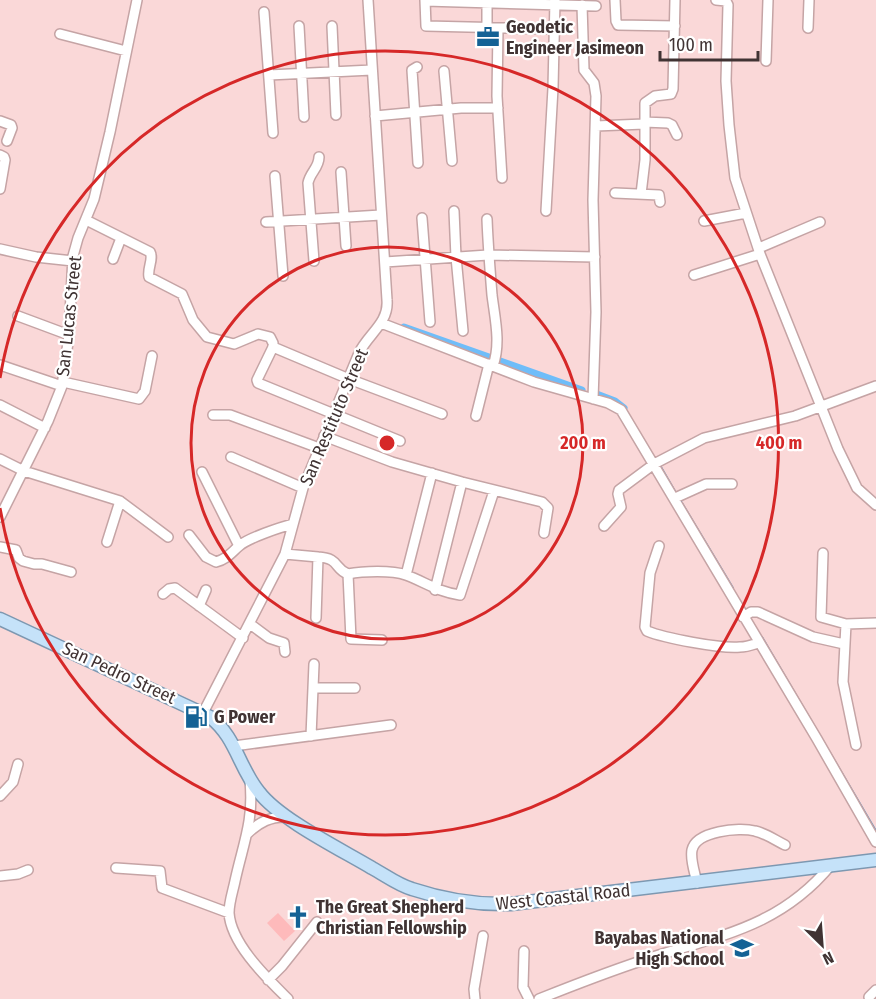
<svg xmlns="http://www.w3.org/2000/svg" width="876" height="999" font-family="'Fira Sans Condensed',sans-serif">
<rect width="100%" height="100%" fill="#fad8d8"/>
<path fill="#febabb" d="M278,913L295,931L284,941L267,923Z"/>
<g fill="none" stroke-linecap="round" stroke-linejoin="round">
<path stroke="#6194be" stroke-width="2" d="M661,467L676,493
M679,498L733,588
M762,637L876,831"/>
<path stroke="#6fbdf9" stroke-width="7" d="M404,327L582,390
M594,393L615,401L624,408"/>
<g stroke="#c5a4a5" stroke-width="12">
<path id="minor" d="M425,0L426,26L554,29
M615,0L616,21L618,25L675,26
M716,0L726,1L728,5L726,81L729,125L735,178L760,254L838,449L857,488L876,505
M425,1L596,6
M582,5L584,70L594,83L596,96L593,200L596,312L593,399
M264,12L273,133
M299,26L304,117
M332,26L336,115
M808,28L809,0
M487,29V0
M498,29L497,96L502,178
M60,34L126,51
M766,61L768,0
M417,67L412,70L418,163
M444,71L452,161
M269,75L372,70
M375,116L461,108H498
M0,121L11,125L12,128L7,141
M644,122L668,123L672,125L677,135
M596,126L644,124
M0,155L4,157L5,160L0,189
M341,172L346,246
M275,176L283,276
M615,193L659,195L660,202
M641,194L645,160V103L655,96L671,94L673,89L675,0
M454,211L456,257L463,331
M546,211L553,88L555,0
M422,218L430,322
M487,219C488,245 490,270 492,295C495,319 501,343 493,366
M86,220L150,252C154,259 147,268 149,277L182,294L193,320L207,337L234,344L258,334L270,337L273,343V347L257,380L258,383L400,441
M704,221L746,213
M266,222L381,215
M759,248L820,222
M0,249L36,257L73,261
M113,259L121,238
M314,261L308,183C310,172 319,168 319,157
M385,262L488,255L595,257
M694,275L760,254
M18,316L69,335
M381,323L534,382L608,403L621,410L817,739L876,842
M273,347L349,379L442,414
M0,365L62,386
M63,382L139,399L145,391L152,356
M0,405L45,428
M213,415H230L319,448
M476,416L489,364
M324,436L392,462L462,482L542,502L548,508L544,533
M231,457L303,488
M0,459L24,471L120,501L168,537
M202,472L239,546
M675,498L706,484H732
M0,517L48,421L62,386L69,335L73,256L78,238L94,199L110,132L137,0
M604,526L621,507L618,494L619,490L654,464L704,438L795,416L876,386
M189,535L206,557L216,562C227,559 231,553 239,546C248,538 281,527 293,524
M107,542L120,501
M659,546L650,573L645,627L647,631C664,638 721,649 740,647C747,647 752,645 758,643
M0,547L16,550L19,558L23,561L34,564H42L71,572
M823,553L821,617L846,624
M285,554L318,557L316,618
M318,557C340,558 334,569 348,574L351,639L382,640
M348,574C363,571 392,570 406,575C425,582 438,592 460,595L494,491
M406,575L432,473
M435,590L462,482
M163,594L169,589L175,588L243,638
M199,606L206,590
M743,617L751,612H758L813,637L844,644
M250,624L269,638L284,643L285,652
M313,688H355
M203,713L285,554L303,488L359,353C368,334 389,323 387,300L368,0
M311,736L314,664
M856,745L843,682L846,624L876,623
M234,746L391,725
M250,781C254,821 243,844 235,881C233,891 229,902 229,913C231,944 267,978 288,999
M0,796L13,782L18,764
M247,834C259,822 271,816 288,817
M116,868L160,871L162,888L229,913
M0,876L18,874L28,870
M697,883C695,873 690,860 692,850C696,831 739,827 755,831C765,833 775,840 785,845
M524,951L523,987L529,999
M268,980L282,966L317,922
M869,997L876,990
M475,999L474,989L483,936
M539,999C579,983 618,968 659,955C728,934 783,923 831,865"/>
</g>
<g stroke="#7d98b1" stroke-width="15">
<path id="major" d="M0,619L210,717C236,737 239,768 259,792C279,819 342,850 372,868C385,875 398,885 412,889C445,900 477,905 511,904L876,860"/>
</g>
<use href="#minor" stroke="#fff" stroke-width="9"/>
<use href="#major" stroke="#c5e2f9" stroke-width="12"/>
</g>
<g fill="none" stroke="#d62828" stroke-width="3">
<circle cx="387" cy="443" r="196"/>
<path d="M0 378A392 392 0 1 1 0 508"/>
</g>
<defs>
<g id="office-bare" transform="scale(1.8)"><path d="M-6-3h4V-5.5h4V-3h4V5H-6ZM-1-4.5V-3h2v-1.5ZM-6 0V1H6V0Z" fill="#146295" stroke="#fff" stroke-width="2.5" paint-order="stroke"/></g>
<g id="fuel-bare" transform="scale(1.8)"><path d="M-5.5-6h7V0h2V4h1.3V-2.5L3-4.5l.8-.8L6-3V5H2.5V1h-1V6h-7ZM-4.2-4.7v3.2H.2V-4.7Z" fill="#146295" stroke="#fff" stroke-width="2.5" paint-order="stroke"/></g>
<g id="church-bare" transform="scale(1.8)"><path d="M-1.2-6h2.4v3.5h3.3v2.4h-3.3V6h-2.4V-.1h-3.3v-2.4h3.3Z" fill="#146295" stroke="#fff" stroke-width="2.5" paint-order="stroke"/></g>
<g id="school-bare" transform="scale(1.8)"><path d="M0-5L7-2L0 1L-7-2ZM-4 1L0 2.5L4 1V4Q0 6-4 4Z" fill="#146295" stroke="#fff" stroke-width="2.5" paint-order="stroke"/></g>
</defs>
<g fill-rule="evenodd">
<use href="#office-bare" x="488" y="37"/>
<use href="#fuel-bare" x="196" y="717"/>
<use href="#church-bare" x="298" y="917"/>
<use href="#school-bare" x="742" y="948"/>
</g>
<g text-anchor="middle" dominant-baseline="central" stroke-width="4.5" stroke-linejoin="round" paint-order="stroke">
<g font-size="18" font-weight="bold" fill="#403333" stroke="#fff" text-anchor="start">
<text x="506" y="27">Geodetic<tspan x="506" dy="21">Engineer Jasimeon</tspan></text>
<text x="214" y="717">G Power</text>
<text x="316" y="907">The Great Shepherd<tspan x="316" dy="21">Christian Fellowship</tspan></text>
<text x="724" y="938" text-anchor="end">Bayabas National<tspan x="724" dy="21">High School</tspan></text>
</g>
<g font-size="18" fill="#403333" stroke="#fff">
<text transform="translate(69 316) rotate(-84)">San Lucas Street</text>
<text transform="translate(334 417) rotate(-67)">San Restituto Street</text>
<text transform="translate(119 673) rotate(25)">San Pedro Street</text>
<text transform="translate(563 897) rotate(-6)">West Coastal Road</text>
</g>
</g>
<circle cx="387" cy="443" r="9" fill="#d62828" stroke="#fff" stroke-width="3"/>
<g font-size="18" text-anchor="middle" font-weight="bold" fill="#d62828" stroke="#fff" stroke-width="4.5" stroke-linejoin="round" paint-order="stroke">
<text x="583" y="449">200 m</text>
<text x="779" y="449">400 m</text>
</g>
<g transform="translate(822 945) rotate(155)" stroke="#ffffff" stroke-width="4.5" paint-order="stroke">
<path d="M0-4.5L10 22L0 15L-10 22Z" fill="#403333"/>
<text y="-9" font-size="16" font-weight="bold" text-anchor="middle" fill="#403333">N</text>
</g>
<path d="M660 51v9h98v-9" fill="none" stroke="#403333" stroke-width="3"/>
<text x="669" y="51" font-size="18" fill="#403333" stroke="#ffffff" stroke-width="4.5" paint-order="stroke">100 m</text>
</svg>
